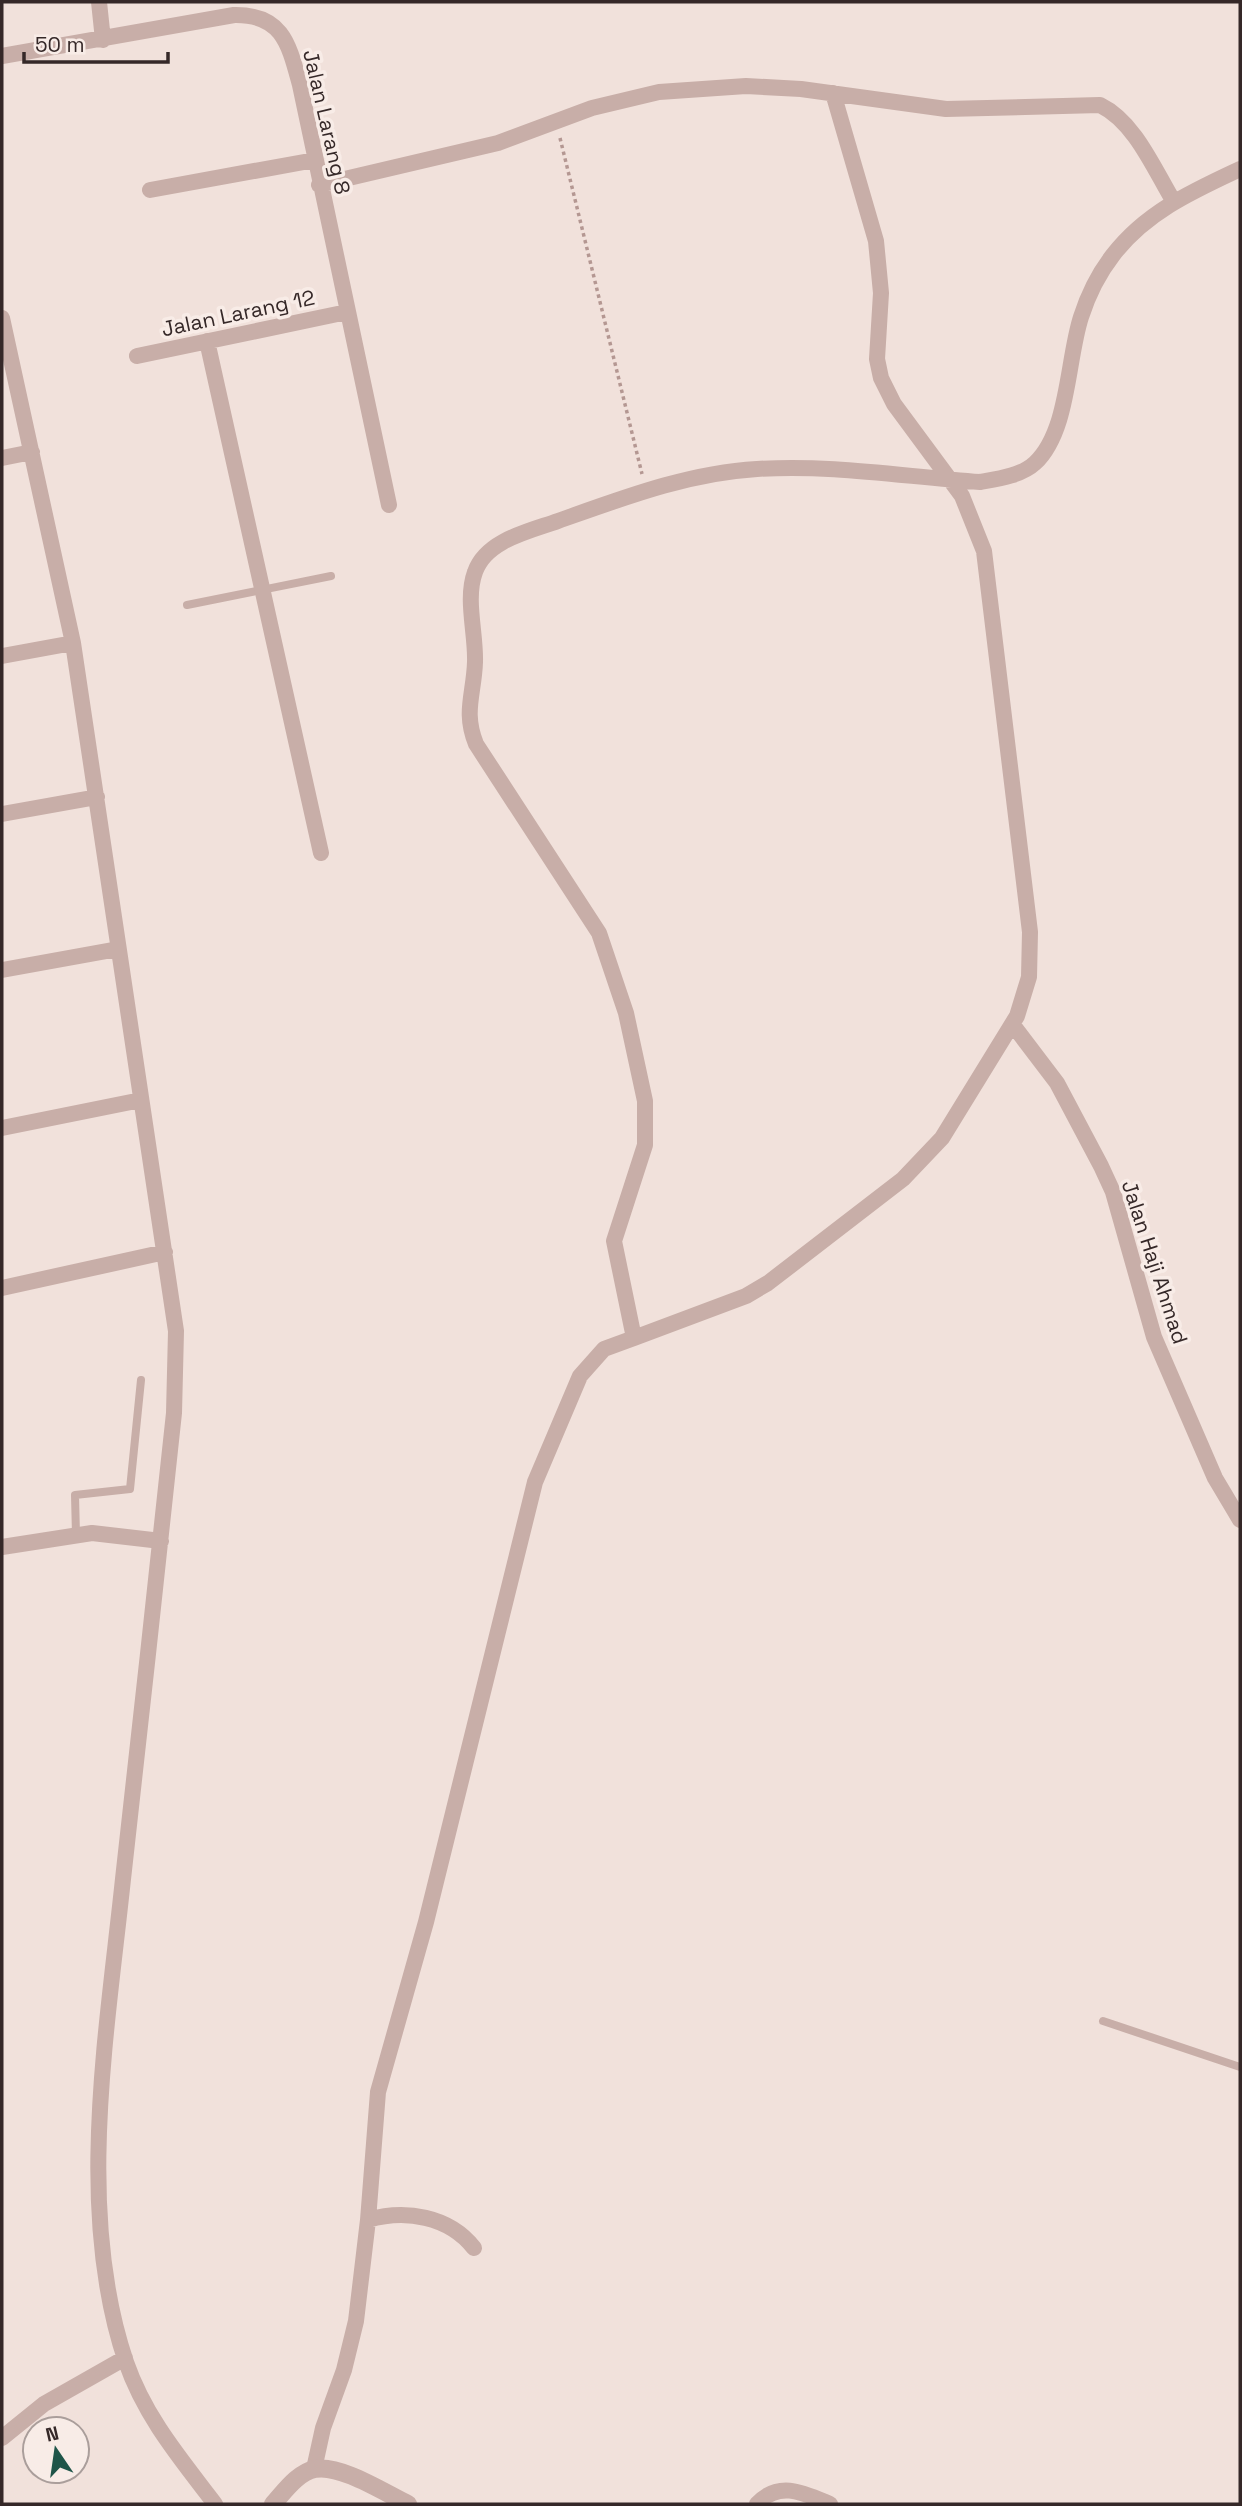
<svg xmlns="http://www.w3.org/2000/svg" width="1242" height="2506" font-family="'Space Grotesk',sans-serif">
<rect width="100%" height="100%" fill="#f1e1db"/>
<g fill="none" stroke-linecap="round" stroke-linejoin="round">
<path stroke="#b49792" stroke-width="3.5" stroke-dasharray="3.5 3.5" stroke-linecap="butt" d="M560,138L642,474"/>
<path stroke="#c8aea8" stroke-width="8" d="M187,605L331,576
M76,1535L75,1495L130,1489L141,1380
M1103,2021L1240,2067"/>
<path stroke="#c8aea8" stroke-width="16" d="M99,2L103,40
M2,56L234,15C283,14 289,45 300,85L389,505
M319,185L498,143L592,108L659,92L746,86L801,89L946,109L1100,105C1135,122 1154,169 1174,202
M150,190L315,160
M2,318L73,643L176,1331L174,1413C158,1568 140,1724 123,1879C107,2032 75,2212 126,2362C145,2417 180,2458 215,2504
M207,341L321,853
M137,356L347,312
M2,458L32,452
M2,656L73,643
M2,814L97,797
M2,970L118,949
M1013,1025L1057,1083L1101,1166L1113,1192L1154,1337L1215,1478L1240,1520
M2,1128L141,1100
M2,1288L165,1252
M634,1338L746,1296L768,1283L903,1179L942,1138L1017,1016L1029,977L1030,932L984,551L962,496L894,404L881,378L877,359L881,293L876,241L833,93
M2,1547L92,1533L161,1541
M368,2220C405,2209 449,2216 474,2248
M2,2438L44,2404L125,2358
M314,2469L323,2428L344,2370L356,2321L368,2220L378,2092L426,1922L535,1482L580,1376L604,1349L634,1338L614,1241L645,1145V1101L626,1013L599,933L476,744C463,712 474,694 475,662C476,633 465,599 475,572C486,540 530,531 558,521C623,498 688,473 757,469C831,464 906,477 980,482C997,479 1021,476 1035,463C1069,431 1067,360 1081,317C1088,295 1099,273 1113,255C1146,212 1193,191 1240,169
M757,2504C779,2480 804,2493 830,2504"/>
<path stroke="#c8aea8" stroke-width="18" d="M273,2504C284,2492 298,2472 315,2469C340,2464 385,2493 408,2504"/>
</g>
<g text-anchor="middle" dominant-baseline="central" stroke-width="7" stroke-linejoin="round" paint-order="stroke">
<g font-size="21" fill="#352828" stroke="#f8ece7">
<text transform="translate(327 122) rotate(77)">Jalan Larang 8</text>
<text transform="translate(238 313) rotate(-12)">Jalan Larang 12</text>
<text transform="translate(1155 1262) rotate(72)">Jalan Haji Ahmad</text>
</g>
</g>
<rect width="1242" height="2506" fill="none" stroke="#352828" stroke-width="7"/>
<g transform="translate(56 2450) rotate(347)"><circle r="33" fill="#f8ece7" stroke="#aa9e9b" stroke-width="2"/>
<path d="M0-5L12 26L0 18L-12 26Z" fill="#1f5549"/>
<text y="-10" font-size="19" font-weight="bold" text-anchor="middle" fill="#352828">N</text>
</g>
<path d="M24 52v10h144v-10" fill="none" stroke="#352828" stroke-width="3.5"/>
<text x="35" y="52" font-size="21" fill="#352828" stroke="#f8ece7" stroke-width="5" paint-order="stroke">50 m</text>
</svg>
